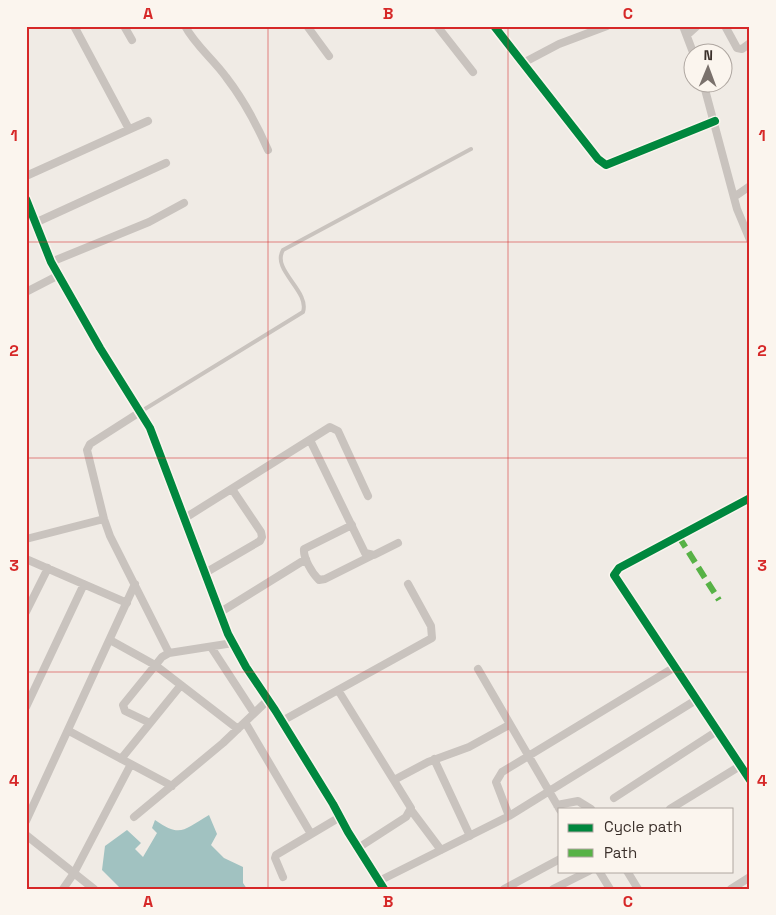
<svg xmlns="http://www.w3.org/2000/svg" width="776" height="915" font-family="'Space Grotesk',sans-serif">
<rect width="100%" height="100%" fill="#f0ebe5"/>
<path fill="#a1c2c1" d="M209,815L217,834L211,845L224,858L243,867V883L247,889H121L102,870L105,846L127,830L141,843L135,849L143,857L157,833L152,828L155,820C181,838 183,830 209,815Z"/>
<g fill="none" stroke-linecap="round" stroke-linejoin="round">
<path stroke="#c9c3be" stroke-width="4" d="M140,412L303,312C310,291 271,270 283,250L471,149"/>
<path stroke="#c9c3be" stroke-width="8" d="M74,26L129,129
M124,26L132,40
M185,26C195,45 213,59 226,77C243,99 257,125 268,150
M307,26L329,56
M437,26L473,72
M494,26L598,159L606,165L715,121
M683,26L694,55
M725,26L737,48L742,49L750,43
M687,35L697,26
M523,63L559,44L607,26
M703,82L737,209L750,240
M26,176L148,121
M734,197L750,186
M26,199L51,262L100,348L150,428L228,634L246,667L275,710L333,804L348,832L384,889
M37,222L166,163
M51,262L149,222L184,203
M26,292L59,275
M140,412L90,444L87,450L104,519L110,536L169,653
M310,440L365,553L374,555L398,543
M750,498L619,568L614,575L750,780
M185,518L330,427L338,431L368,496
M352,525L304,549C303,558 312,573 319,580L325,579L371,556
M26,539L104,519
M26,559L127,603
M205,573L260,541L262,537L261,532L232,489
M26,612L48,568
M219,613L306,559
M110,640L155,665L238,729
M211,647L254,713
M478,669L560,810
M338,690L411,808L406,817L358,848
M26,707L84,584
M282,721L432,638L431,626L408,584
M245,722L311,834
M150,723L125,711L123,705L162,657L169,653L233,643
M69,731L172,786
M121,759L181,685
M434,759L470,836
M394,780L428,762L469,747L509,725
M614,798L717,731
M557,805L578,801L591,809
M670,809L740,766
M411,810L441,850
M509,816L496,782L502,772L675,667
M134,817L223,743L268,700
M26,821L135,584
M26,835L94,889
M599,871L610,889
M627,871L638,889
M283,877L275,858L276,855L340,817
M379,881L509,816L696,700
M63,889L74,873L131,764
M504,889L560,859
M553,889L589,871
M731,889L750,877"/>
<path stroke="#57b246" stroke-width="6" stroke-dasharray="12 6" stroke-linecap="butt" d="M679,537L719,600"/>
<g stroke="#fbf5ee" stroke-width="11">
<path id="cycleway" d="M494,26L598,159L606,165L715,121
M26,199L51,262L100,348L150,428L228,634L246,667L275,710L333,804L348,832L384,889
M750,498L619,568L614,575L750,780"/>
</g>
<use href="#cycleway" stroke="#00873e" stroke-width="8"/>
</g>
<path fill="none" stroke="#d62828" stroke-width="1" stroke-opacity="0.55" d="M268,26V889M508,26V889M26,242H750M26,458H750M26,672H750"/>
<rect width="776" height="915" fill="none" stroke="#fbf5ee" stroke-width="55"/>
<rect x="558" y="808" width="175" height="65" fill="#fbf5ee" stroke="#aea6a0"/>
<rect x="568" y="824" width="25" height="8" fill="#00873e" stroke="#aea6a0"/>
<text x="604" y="832" font-size="15" fill="#3b302b">Cycle path</text>
<rect x="568" y="849" width="25" height="8" fill="#57b246" stroke="#aea6a0"/>
<text x="604" y="858" font-size="15" fill="#3b302b">Path</text>
<g transform="translate(708 68) rotate(1)"><circle r="24" fill="#fbf5ee" stroke="#aea6a0"/>
<path d="M0-4L9 19L0 12L-9 19Z" fill="#7a716c"/>
<text y="-8" font-size="14" font-weight="bold" text-anchor="middle" fill="#3b302b">N</text>
</g>
<rect x="28" y="28" width="720" height="860" fill="none" stroke="#d62828" stroke-width="2"/>
<g font-size="16" text-anchor="middle" font-weight="bold" fill="#d62828">
<text x="148" y="19">A</text>
<text x="388" y="19">B</text>
<text x="628" y="19">C</text>
<text x="14" y="141">1</text>
<text x="762" y="141">1</text>
<text x="14" y="356">2</text>
<text x="762" y="356">2</text>
<text x="14" y="571">3</text>
<text x="762" y="571">3</text>
<text x="14" y="786">4</text>
<text x="762" y="786">4</text>
<text x="148" y="907">A</text>
<text x="388" y="907">B</text>
<text x="628" y="907">C</text>
</g>
</svg>
